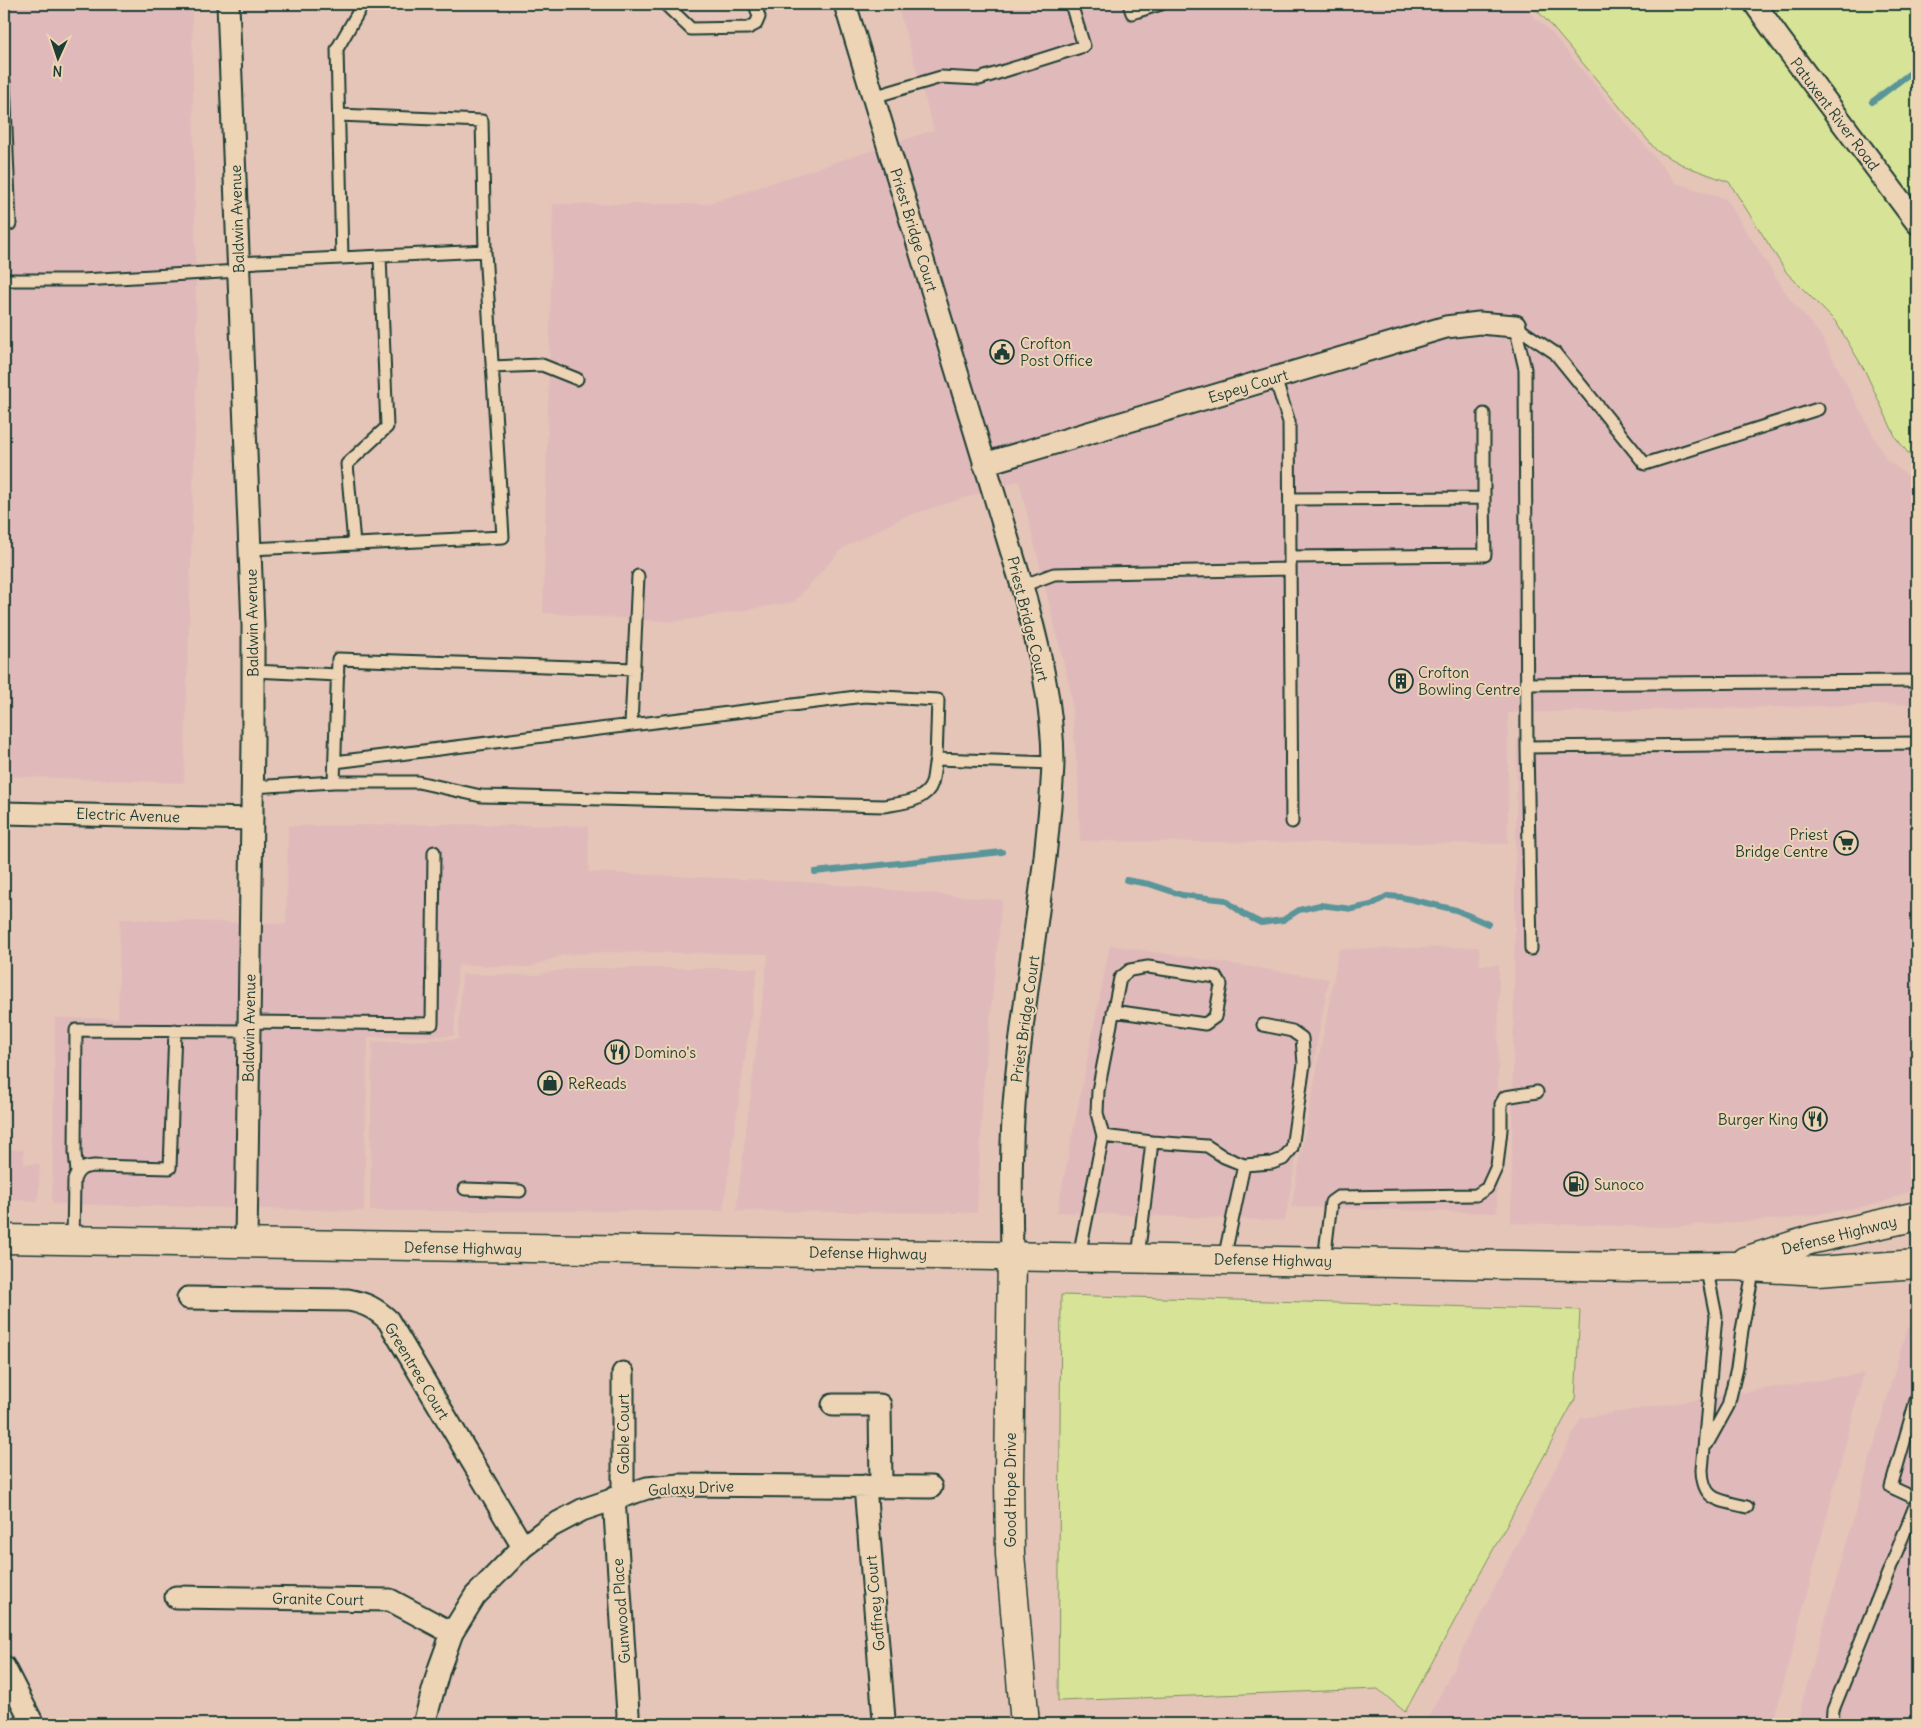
<svg xmlns="http://www.w3.org/2000/svg" width="1921" height="1728" font-family="Delius,sans-serif">
<rect width="100%" height="100%" fill="#e5c5b8"/>
<filter id="ink" filterUnits="userSpaceOnUse"><feTurbulence type="fractalNoise" baseFrequency=".02" numOctaves="2"/><feDisplacementMap in="SourceGraphic" scale="10" xChannelSelector="R" yChannelSelector="G"/><feConvolveMatrix kernelMatrix="1 2 1 2 8 2 1 2 1" color-interpolation-filters="sRGB"/></filter>
<g filter="url(#ink)">
<path fill="#e0baba" d="M4,4H192L197,368L184,783L4,776Z
M897,4H1520L1551,32L1676,183L1726,199L1790,299L1820,334L1886,459L1917,482V704L1508,713V844L1080,841L1078,779L1070,689L1019,481L904,517L843,548L794,602L674,622L543,613L553,204H707L934,130Z
M1917,736V1188L1882,1203L1796,1218L1666,1227L1511,1223L1517,740Z
M452,824L588,826L589,872L806,882L1002,900L983,1092L977,1213L736,1211L768,954L605,952L563,955L530,967L458,965L454,1036L368,1037L364,1211L52,1204L55,1018H118L120,919L286,924L288,826Z
M1110,945L1329,979L1285,1221L1057,1212Z
M1479,947L1480,965H1499L1497,1213L1291,1207L1339,949Z
M571,968H758L723,1211H370L372,1042L458,1039L462,974L535,975Z
M4,1149L24,1150V1164H40L38,1201L4,1200Z
M1917,1325V1724H1796L1907,1327Z
M1864,1373L1773,1724H1425L1581,1418Z"/>
<path fill="#d7e396" stroke="#7b9065" d="M1531,4H1917V464L1896,438L1865,371L1836,322L1787,273L1729,182L1685,166L1657,151L1548,22Z
M1061,1295L1580,1310L1575,1399L1405,1712L1378,1689L1058,1701Z"/>
<g fill="none" stroke-linecap="round" stroke-linejoin="round">
<path stroke="#5a959a" stroke-width="6" d="M1872,102L1917,68
M815,872L1002,852
M1126,880L1149,884L1182,895L1225,900L1245,915L1261,923L1283,920L1299,910L1320,905L1352,909L1371,905L1387,896L1401,897L1456,910L1488,924"/>
<g stroke="#1f3d34" stroke-width="15">
<path id="service" d="M665,4L691,29L748,28L756,24L759,17L755,4
M1129,4L1132,13L1161,4
M4,81L10,224L4,225
M873,97L941,77L979,79L1084,46L1071,4
M342,258L337,49L363,4
M239,263L485,251
M4,280H83L239,271
M1515,326L1525,369L1527,747L1531,949
M1515,326L1555,353L1645,464L1818,409
M492,367L542,365L577,379
M1275,378L1289,422L1292,822
M1290,499L1484,498V414
M354,544L347,464L387,427L380,256
M250,549L503,537L485,251L482,121L339,115
M1290,557L1485,555L1484,498
M1022,586L1054,574L1290,569
M253,671L338,675
M1526,684L1917,681
M631,725L638,576
M1527,747L1917,743
M335,762L864,696L938,700L936,759L1053,763
M334,782L338,659L634,669
M252,787L334,782H418L481,796L884,806C900,803 926,802 932,783C934,775 934,767 936,759
M249,1022L432,1024L434,852
M1103,1136L1097,1113L1098,1091L1120,978L1130,970L1148,967L1216,977L1221,985L1215,1017L1205,1024L1113,1011
M1244,1165L1272,1163L1283,1159L1292,1148L1304,1064L1302,1038L1292,1031L1263,1025
M77,1172L75,1153L76,1030L249,1031
M465,1189L520,1191
M73,1240L74,1180C78,1169 83,1167 94,1166L170,1168L175,1030
M1079,1256L1103,1136L1152,1142L1207,1146L1224,1157L1244,1165L1224,1259
M1138,1257L1152,1142
M1324,1261L1331,1202L1338,1197L1476,1195L1487,1188L1497,1166L1501,1130V1104L1505,1097L1537,1092
M1706,1266L1716,1316L1702,1470C1703,1502 1720,1500 1747,1507
M1917,1397L1891,1487L1917,1499
M1707,1444L1728,1406L1737,1368L1742,1330L1754,1267
M1832,1724L1833,1710L1917,1501"/>
</g>
<g stroke="#1f3d34" stroke-width="25">
<path id="minor" d="M228,4L253,626V741L246,1243
M845,4L1022,586C1038,643 1053,703 1053,763C1052,795 1048,826 1045,857C1036,932 1023,1007 1016,1082C1010,1139 1011,1197 1012,1255
M1755,4L1779,38L1917,223
M984,464L1446,327L1479,323L1515,326
M4,813L252,819
M188,1298L348,1300C365,1303 375,1308 388,1320L523,1547
M833,1405H880L881,1487
M865,1486L884,1719
M623,1495V1373
M614,1498L628,1714L627,1724
M176,1597L390,1600L452,1633
M4,1667L33,1724
M424,1724L439,1669L452,1633L475,1596L523,1547L548,1528L582,1510L647,1488L680,1485L931,1487"/>
</g>
<g stroke="#1f3d34" stroke-width="31">
<path id="tertiary" d="M1012,1255L1009,1477L1010,1554L1025,1724"/>
</g>
<g stroke="#1f3d34" stroke-width="31">
<path id="secondary" d="M4,1239L1634,1267L1732,1266L1818,1271L1917,1264
M1745,1261L1813,1239L1917,1216"/>
</g>
<use href="#service" stroke="#ecd4b5" stroke-width="11"/>
<use href="#minor" stroke="#ecd4b5" stroke-width="21"/>
<use href="#tertiary" stroke="#ecd4b5" stroke-width="28"/>
<use href="#secondary" stroke="#ecd4b5" stroke-width="28"/>
</g>
</g>
<defs>
<g id="civic-ring" transform="scale(1.25)"><circle r="9.5" fill="#ecd4b5" stroke="#1f3d34" stroke-width="1.5"/><path d="M-.6-6.5H3V-4.5H.6V-3L4-1V1h2V6H-6V1h2V-1L-.6-3ZM-1.2 2.5V6h2.4V2.5Z" fill="#1f3d34"/></g>
<g id="building-ring" transform="scale(1.25)"><circle r="9.5" fill="#ecd4b5" stroke="#1f3d34" stroke-width="1.5"/><path d="M-4-6H4V6H1V3H-1V6H-4ZM-2.5-4.3h1.7v1.8h-1.7ZM.8-4.3h1.7v1.8H.8ZM-2.5-1h1.7V.8h-1.7ZM.8-1h1.7V.8H.8Z" fill="#1f3d34"/></g>
<g id="supermarket-ring" transform="scale(1.25)"><circle r="9.5" fill="#ecd4b5" stroke="#1f3d34" stroke-width="1.5"/><path d="M-6-5.5h2.5l.6 2H6L4.5 2H-2.5L-4.4-4H-6ZM-1.5 3.2a1.3 1.3 0 1 0 .1 0ZM3 3.2a1.3 1.3 0 1 0 .1 0Z" fill="#1f3d34"/></g>
<g id="restaurant-ring" transform="scale(1.25)"><circle r="9.5" fill="#ecd4b5" stroke="#1f3d34" stroke-width="1.5"/><path d="M-5-6h1v4h1v-4h1v4h1v-4h1v5L-1.5 .5V6h-2V.5L-5-1ZM5-6V6H3V1.5H1.5Q1.5-4 5-6Z" fill="#1f3d34"/></g>
<g id="shop-ring" transform="scale(1.25)"><circle r="9.5" fill="#ecd4b5" stroke="#1f3d34" stroke-width="1.5"/><path d="M-5-2.5h2.3a2.7 3.5 0 0 1 5.4 0H5L5.5 6h-11ZM-1.5-2.5h3a1.5 2.3 0 0 0-3 0Z" fill="#1f3d34"/></g>
<g id="fuel-ring" transform="scale(1.25)"><circle r="9.5" fill="#ecd4b5" stroke="#1f3d34" stroke-width="1.5"/><path d="M-5.5-6h7V0h2V4h1.3V-2.5L3-4.5l.8-.8L6-3V5H2.5V1h-1V6h-7ZM-4.2-4.7v3.2H.2V-4.7Z" fill="#1f3d34"/></g>
</defs>
<g fill-rule="evenodd">
<use href="#civic-ring" x="1002" y="352"/>
<use href="#building-ring" x="1401" y="681"/>
<use href="#supermarket-ring" x="1846" y="843"/>
<use href="#restaurant-ring" x="617" y="1052"/>
<use href="#shop-ring" x="550" y="1083"/>
<use href="#restaurant-ring" x="1815" y="1119"/>
<use href="#fuel-ring" x="1576" y="1184"/>
</g>
<g text-anchor="middle" dominant-baseline="central" stroke-width="4" stroke-linejoin="round" paint-order="stroke">
<g font-size="15" fill="#1f3d34" stroke="#ecd4b5">
<text transform="translate(1835 114) rotate(53)">Patuxent River Road</text>
<text transform="translate(237 219) rotate(-92)">Baldwin Avenue</text>
<text transform="translate(914 230) rotate(73)">Priest Bridge Court</text>
<text transform="translate(1248 386) rotate(-17)">Espey Court</text>
<text transform="translate(1028 619) rotate(76)">Priest Bridge Court</text>
<text transform="translate(252 623) rotate(-91)">Baldwin Avenue</text>
<text transform="translate(128 815) rotate(2)">Electric Avenue</text>
<text transform="translate(1025 1019) rotate(-82)">Priest Bridge Court</text>
<text transform="translate(249 1028) rotate(-89)">Baldwin Avenue</text>
<text transform="translate(1839 1235) rotate(-14)">Defense Highway</text>
<text transform="translate(463 1248) rotate(1)">Defense Highway</text>
<text transform="translate(868 1253) rotate(1)">Defense Highway</text>
<text transform="translate(1273 1260) rotate(1)">Defense Highway</text>
<text transform="translate(417 1371) rotate(59)">Greentree Court</text>
<text transform="translate(623 1434) rotate(-90)">Gable Court</text>
<text transform="translate(691 1488) rotate(-3)">Galaxy Drive</text>
<text transform="translate(1010 1490) rotate(-90)">Good Hope Drive</text>
<text transform="translate(318 1599) rotate(1)">Granite Court</text>
<text transform="translate(875 1603) rotate(-95)">Gaffney Court</text>
<text transform="translate(621 1611) rotate(-94)">Gunwood Place</text>
</g>
<g font-size="15" fill="#1f3d34" stroke="#ecd4b5" text-anchor="start">
<text x="1020" y="343">Crofton<tspan x="1020" dy="17">Post Office</tspan></text>
<text x="1418" y="672">Crofton<tspan x="1418" dy="17">Bowling Centre</tspan></text>
<text x="1828" y="834" text-anchor="end">Priest<tspan x="1828" dy="17">Bridge Centre</tspan></text>
<text x="634" y="1052">Domino's</text>
<text x="568" y="1083">ReReads</text>
<text x="1798" y="1119" text-anchor="end">Burger King</text>
<text x="1594" y="1184">Sunoco</text>
</g>
</g>
<rect width="1921" height="1728" fill="none" stroke="#ecd4b5" stroke-width="20"/>
<rect x="10" y="10" width="1901" height="1708" fill="none" stroke="#1f3d34" stroke-width="2" filter="url(#ink)"/>
<g transform="translate(58 58) rotate(183)" stroke="#ecd4b5" stroke-width="4" paint-order="stroke">
<path d="M0-4L9 19L0 12L-9 19Z" fill="#1f3d34"/>
<text y="-8" font-size="14" font-weight="bold" text-anchor="middle" fill="#1f3d34">N</text>
</g>
</svg>
